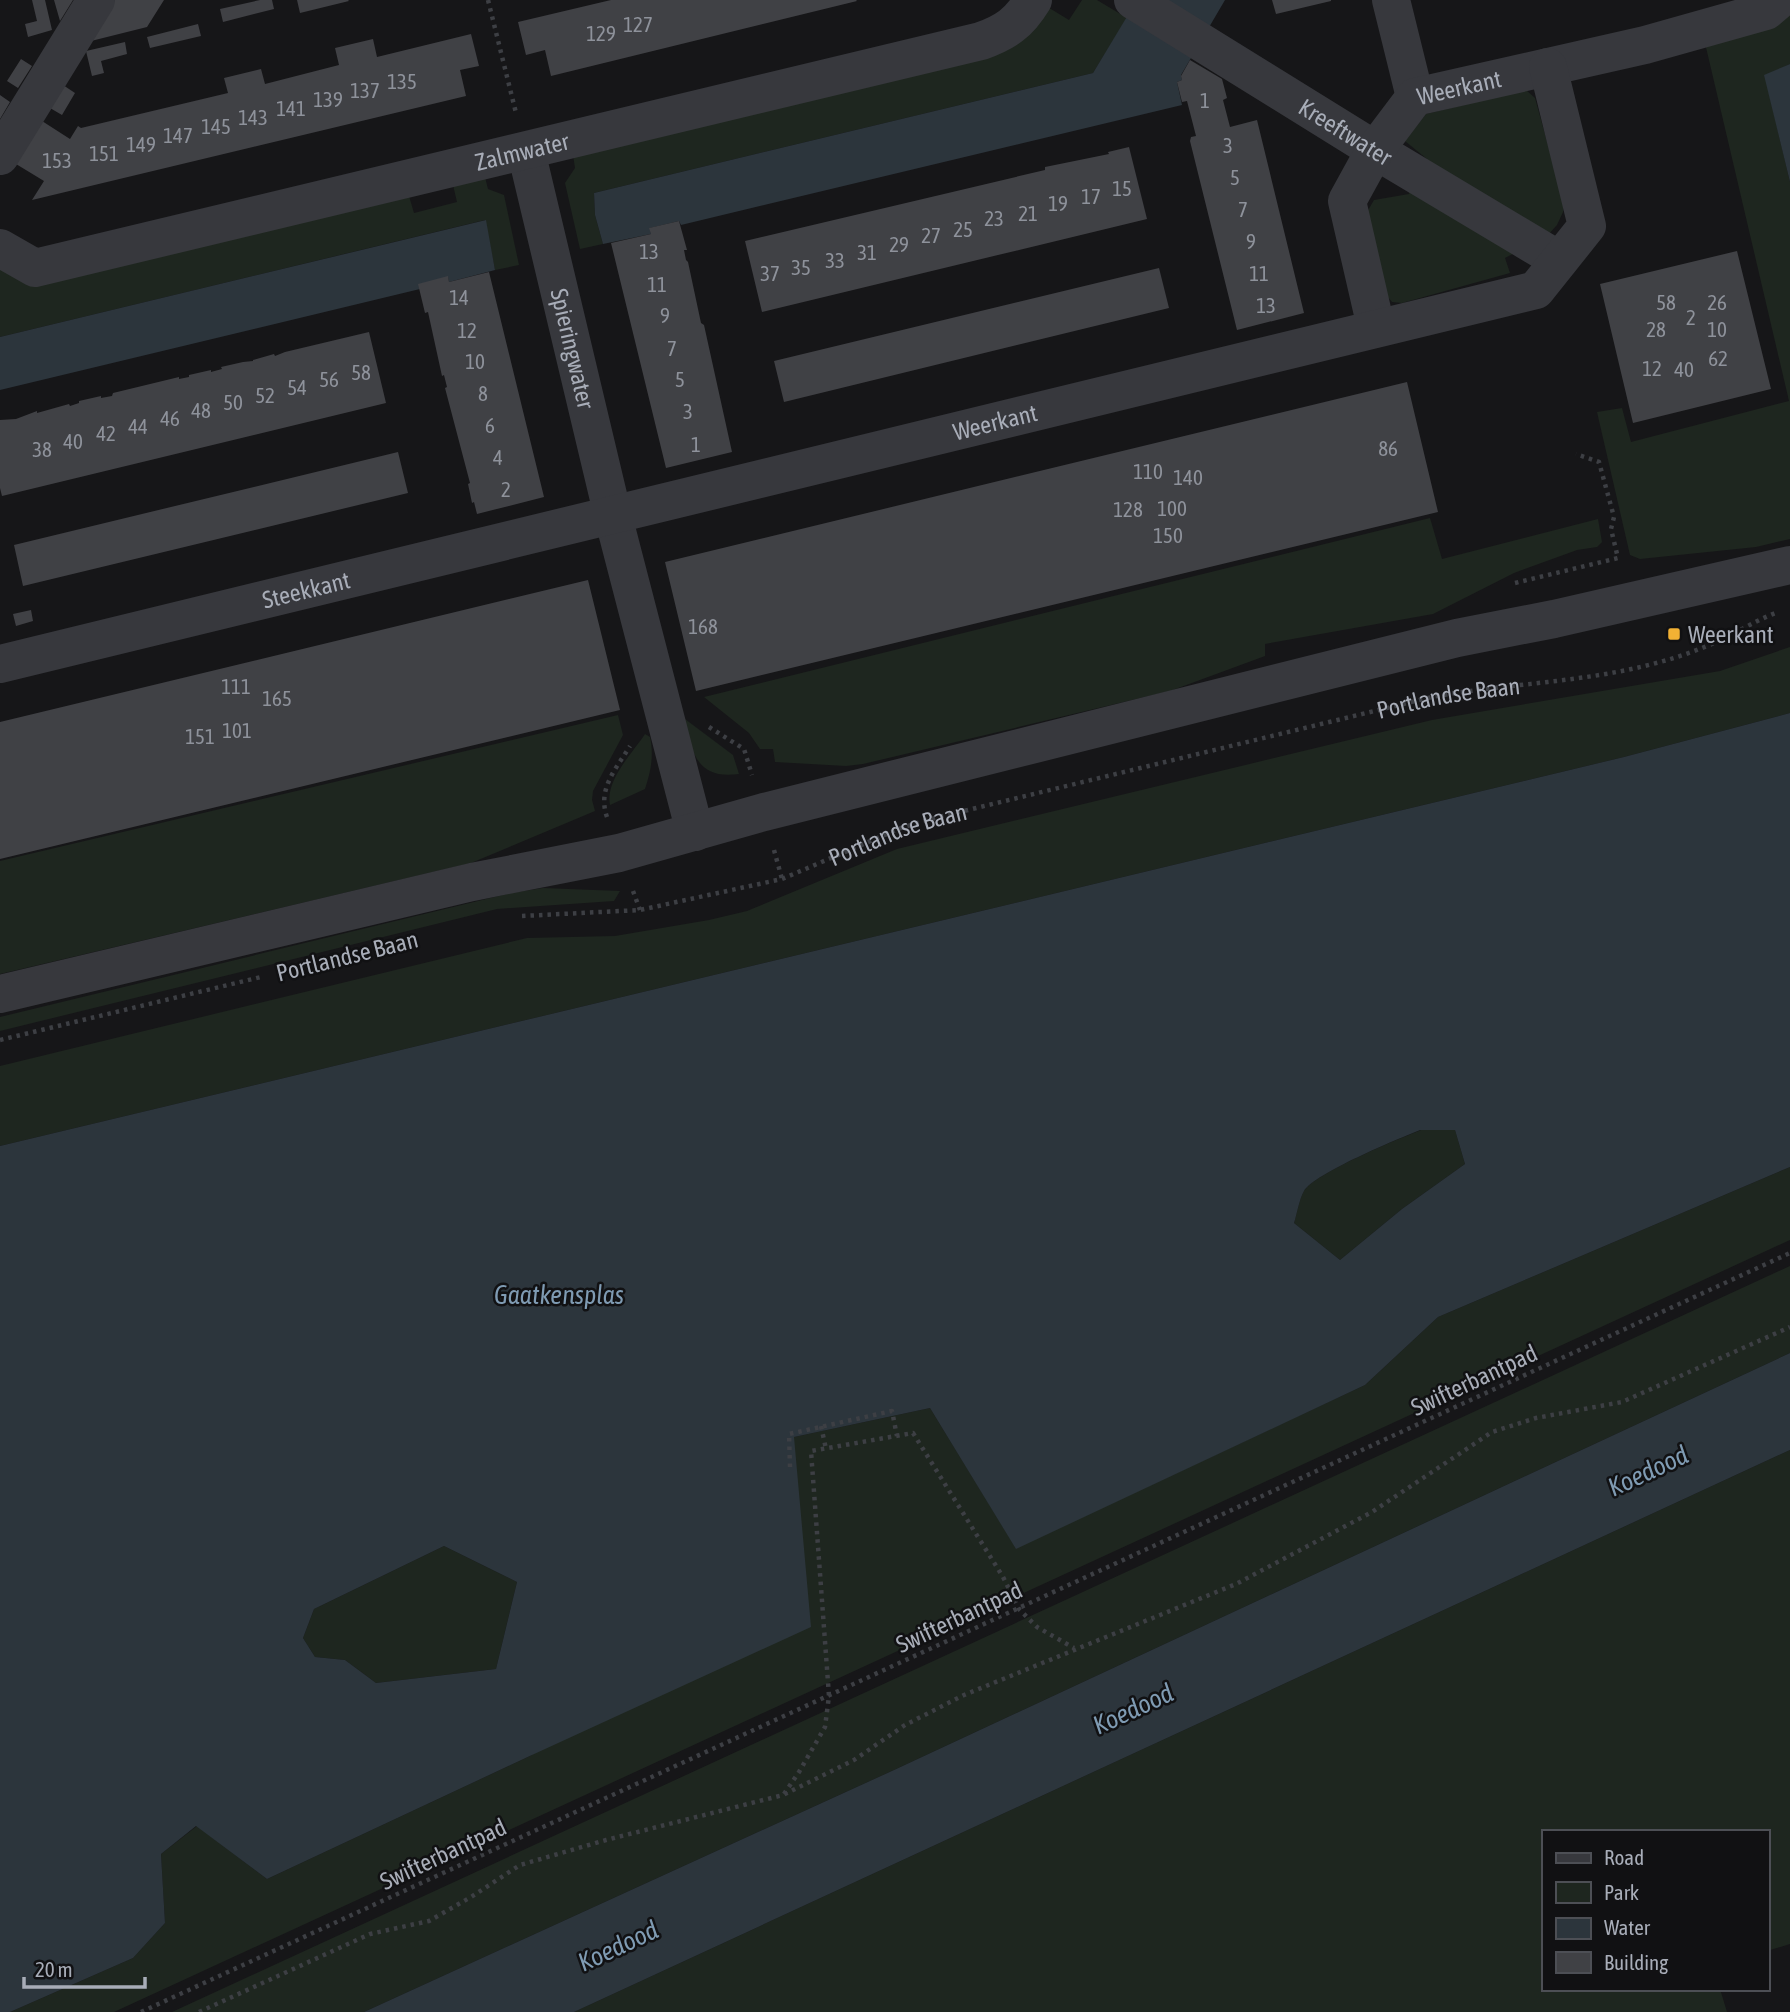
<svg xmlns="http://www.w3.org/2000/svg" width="1790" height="2012" font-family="'Asap Condensed',sans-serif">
<rect width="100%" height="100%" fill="#161618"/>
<path fill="#1e261f" d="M1082,0H1097L1127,18L1093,73L594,193L595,215L603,244L580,249L565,183L575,168L573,155L1046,6L1069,20Z
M1790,14V64L1765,76L1790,182V539L1756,547L1640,559L1630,555L1597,412L1622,408L1631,442L1789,401L1705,43Z
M1526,90L1535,98L1564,203L1563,212L1557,225L1547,236L1505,258L1510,273L1402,303L1392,302L1387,296L1367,212L1374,200L1409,194L1410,187L1427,159L1405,141L1426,114Z
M485,177L488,189L504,195L519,265L495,270L485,220L0,337V266L409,196L414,213L457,202L453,185Z
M1430,518L1442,559L1598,519L1602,542L1597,547L1577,550L1514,573L1433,614L1265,644V656L1170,691L863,764L846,766L775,762L773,749H760L749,733L704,697Z
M1790,647V713L1624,757L0,1146V1066L527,938L615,936L709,920L747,911L897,849L1432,720L1720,671Z
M618,715L623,735L593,791L592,800L595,811L471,863L0,974V861Z
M681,716L733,755L739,774C694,780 693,750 681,716Z
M645,734L650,737C654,755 651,771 645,789L610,805C605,780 632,754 645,734Z
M543,888L620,891L614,901L497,909L0,1031V1017L511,893Z
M1421,1130H1455L1465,1164L1402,1209L1340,1260L1294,1223C1297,1213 1299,1200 1304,1191C1315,1173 1398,1139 1421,1130Z
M1790,1167V1240L114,2012H10L133,1958L165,1923L161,1854L197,1826L267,1879L532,1755L794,1437L930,1408L1016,1548L1365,1385L1438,1317Z
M1790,1266V1353L894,1770L364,2012H172Z
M1790,1450V1944L1767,1951V1832H1543V1989H1720L1727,2012H574Z
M444,1546L517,1582L496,1669L376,1683L345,1660L315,1657L303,1638L314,1609Z"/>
<path fill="#2c353c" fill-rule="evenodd" d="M1137,0H1225L1181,75L1182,80L1177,82L1182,105L681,225L679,221L650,228L651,234L603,244L595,215L594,193L1093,73Z
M1790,64V182L1764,75Z
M486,220L495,270L449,282L448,277L420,289L0,390V337Z
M1790,713V1167L1438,1317L1365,1385L1016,1549L930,1408L794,1437L811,1627L532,1755L267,1879L196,1826L161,1854L165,1923L133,1958L10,2012H0V1146L1624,757ZM1420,1130H1455L1465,1164L1402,1209L1340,1260L1294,1223C1297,1214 1299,1200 1304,1191C1315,1173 1398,1139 1420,1130ZM444,1546L517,1582L496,1669L376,1683L345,1660L315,1657L303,1638L314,1609Z
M1790,1353V1450L574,2012H364L894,1770Z"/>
<path fill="#404145" d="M32,0H45L52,30L28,37L25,24L37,21Z
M54,0H73L60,21Z
M115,0H164L147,27L91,41Z
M260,0H272L274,9L223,22L220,9Z
M297,0H348L349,1L300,13Z
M611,0H856L857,1L551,76L545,50L526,55L518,22Z
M1272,0H1331V1L1276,14Z
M198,24L201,36L150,48L147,37Z
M471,34L479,66L460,70L466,96L32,200L44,181L16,164L42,121L70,139L78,126L81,128L228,93L224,78L261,69L265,84L339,65L335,48L373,39L377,57Z
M125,42L127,54L101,61L104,73L92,76L86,51Z
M21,59L32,66L18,88L7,81Z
M1190,60L1222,79L1227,98L1223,100L1230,127L1257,120L1304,313L1237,330L1190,141L1191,137L1196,136L1187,101L1182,102L1177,82L1182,80L1181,76Z
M63,85L75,93L62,115L50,108Z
M0,95L10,102L0,119Z
M1129,147L1147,219L762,312L745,241L1045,170V167L1109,154L1108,152Z
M679,221L687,250H684L686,260L688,262L701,323L704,325L732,452L666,468L611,243L651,234L649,228Z
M1737,251L1771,389L1633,423L1600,284Z
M1159,268L1169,308L784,402L774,361Z
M489,272L544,497L477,514L474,502L472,503L468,484L470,483L445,388L447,387L444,375L442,376L428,312L425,313L418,284L448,276L449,282Z
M369,332L386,403L2,496L0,488V420L16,419L37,411V413L69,404L70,406L79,403V401L101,396V398L112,396L113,393L179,377V379L189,377V375L211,370V372L222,369L221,367L243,362L253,361V360L274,354L275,356L285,352Z
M1407,382L1438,512L696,691L665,562Z
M398,452L408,493L23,586L14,545Z
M588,580L620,710L0,859V722Z
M31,610L33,621L16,626L13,614Z"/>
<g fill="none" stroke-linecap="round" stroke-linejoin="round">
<g stroke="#3d3f44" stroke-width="4.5" stroke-dasharray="3.5 5" stroke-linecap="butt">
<path d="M488,0L516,113"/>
<path d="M1515,583L1618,558L1611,529L1614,517L1599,462L1576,454"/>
<path d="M709,727L744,749L752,775"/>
<path d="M607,817C597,789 616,769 630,746"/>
<path d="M774,850L782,879"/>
<path d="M633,891L640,910"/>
<path id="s1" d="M522,916L640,910L782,879L901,828L931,819L1432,697C1508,683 1585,683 1660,662C1682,656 1704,648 1725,638C1743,629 1759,619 1778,612"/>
<path d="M0,1040L261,977"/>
<path d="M821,1426L826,1449"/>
<path d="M790,1467L789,1434L892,1411L897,1436"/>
<path d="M784,1794L799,1772L825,1727L829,1696L811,1451L913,1433L1003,1577L1019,1609L1037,1627L1074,1648"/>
<path d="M141,2012L1790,1253"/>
<path d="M199,2012L370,1934L429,1921L471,1897L520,1865L606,1840L783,1795L854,1760L905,1725L964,1695L1236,1584L1372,1512L1492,1432L1536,1418L1622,1402L1790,1327"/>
</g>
<g stroke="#37383d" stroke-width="38">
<path id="s2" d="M1133,0L1375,150L1559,260"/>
<path d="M1391,0L1415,97"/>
<path id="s3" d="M526,151L613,516L695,832"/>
<path d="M0,156L96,0"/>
<path id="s4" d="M0,248L35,268L981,41C1006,32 1019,23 1033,0"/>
<path id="s5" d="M1376,327L1347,201L1375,150L1415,97L1645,45L1766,11L1779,0"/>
<path id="s6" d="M0,664L1536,290L1587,226L1548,67"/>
<path d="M0,994L472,882L619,853L764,812L1457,638L1554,619L1790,565"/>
</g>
</g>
<rect fill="#f2b134" stroke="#111113" stroke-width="2.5" x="1667" y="627" width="14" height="14" rx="3.5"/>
<g text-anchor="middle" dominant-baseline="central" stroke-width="5" stroke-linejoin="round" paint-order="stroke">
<g font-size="21" fill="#8e929b">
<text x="638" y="24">127</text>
<text x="601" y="33">129</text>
<text x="402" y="81">135</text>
<text x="365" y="90">137</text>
<text x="328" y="99">139</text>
<text x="1205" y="100">1</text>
<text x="291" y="108">141</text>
<text x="253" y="117">143</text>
<text x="216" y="126">145</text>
<text x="178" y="135">147</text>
<text x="141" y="144">149</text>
<text x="1228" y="145">3</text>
<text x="104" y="153">151</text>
<text x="57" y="160">153</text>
<text x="1235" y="177">5</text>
<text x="1122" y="188">15</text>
<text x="1091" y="196">17</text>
<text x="1058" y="203">19</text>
<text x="1243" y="209">7</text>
<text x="1028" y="213">21</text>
<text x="994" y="218">23</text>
<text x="963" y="229">25</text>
<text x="931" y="235">27</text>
<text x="1251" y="241">9</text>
<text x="899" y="244">29</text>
<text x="649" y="251">13</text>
<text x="867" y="252">31</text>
<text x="835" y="260">33</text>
<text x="801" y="267">35</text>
<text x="770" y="273">37</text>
<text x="1259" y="273">11</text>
<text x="657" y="284">11</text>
<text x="459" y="297">14</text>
<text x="1666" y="302">58</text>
<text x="1717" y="302">26</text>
<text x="1266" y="305">13</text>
<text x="665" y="315">9</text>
<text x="1691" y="317">2</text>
<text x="1656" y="329">28</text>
<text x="1717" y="329">10</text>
<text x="467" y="330">12</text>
<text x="672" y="348">7</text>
<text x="1718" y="358">62</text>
<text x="475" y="361">10</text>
<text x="1652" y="368">12</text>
<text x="1684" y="369">40</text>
<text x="361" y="372">58</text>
<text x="329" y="379">56</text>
<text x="680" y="379">5</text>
<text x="297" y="387">54</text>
<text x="483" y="393">8</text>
<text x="265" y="395">52</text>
<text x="233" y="402">50</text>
<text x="201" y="410">48</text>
<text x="688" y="411">3</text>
<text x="170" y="418">46</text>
<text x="490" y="425">6</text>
<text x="138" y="426">44</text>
<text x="106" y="433">42</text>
<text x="73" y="441">40</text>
<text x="696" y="444">1</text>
<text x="1388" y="448">86</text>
<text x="42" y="449">38</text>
<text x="498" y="457">4</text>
<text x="1148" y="471">110</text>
<text x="1188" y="477">140</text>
<text x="506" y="489">2</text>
<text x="1172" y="508">100</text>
<text x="1128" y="509">128</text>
<text x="1168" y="535">150</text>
<text x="703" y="626">168</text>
<text x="236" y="686">111</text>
<text x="277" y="698">165</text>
<text x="237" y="730">101</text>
<text x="200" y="736">151</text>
</g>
<g font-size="24" fill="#a8adb8" stroke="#111113">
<text stroke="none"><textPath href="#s5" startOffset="299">Weerkant</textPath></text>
<text stroke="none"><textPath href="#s2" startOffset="250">Kreeftwater</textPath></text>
<text stroke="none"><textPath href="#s4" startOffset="541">Zalmwater</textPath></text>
<text stroke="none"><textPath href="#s3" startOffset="203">Spieringwater</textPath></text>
<text stroke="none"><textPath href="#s6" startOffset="1024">Weerkant</textPath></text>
<text stroke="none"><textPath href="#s6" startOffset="315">Steekkant</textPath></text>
<text stroke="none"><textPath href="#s1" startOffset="956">Portlandse Baan</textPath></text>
<text stroke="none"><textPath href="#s1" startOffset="388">Portlandse Baan</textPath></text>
<text transform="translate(347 956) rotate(-14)">Portlandse Baan</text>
<text transform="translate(1474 1380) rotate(-25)">Swifterbantpad</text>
<text transform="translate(959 1617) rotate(-25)">Swifterbantpad</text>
<text transform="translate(443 1854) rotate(-25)">Swifterbantpad</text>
</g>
<g font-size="24" fill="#a8adb8" stroke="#111113" text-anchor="start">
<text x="1688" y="634">Weerkant</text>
</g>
<g font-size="26" font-style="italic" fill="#7f9bb3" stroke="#111113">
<text x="559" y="1295">Gaatkensplas</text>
<text transform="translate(1648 1471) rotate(-25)">Koedood</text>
<text transform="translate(1133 1709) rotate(-25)">Koedood</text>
<text transform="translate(618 1946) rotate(-25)">Koedood</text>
</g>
</g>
<rect x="1542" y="1830" width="228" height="161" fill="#111113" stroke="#4d4f55" stroke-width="2"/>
<rect x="1556" y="1853" width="35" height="10" fill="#37383d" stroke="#4d4f55" stroke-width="2"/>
<text x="1604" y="1865" font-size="21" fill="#a8adb8">Road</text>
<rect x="1556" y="1882" width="35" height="21" fill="#1e261f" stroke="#4d4f55" stroke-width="2"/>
<text x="1604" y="1900" font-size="21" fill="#a8adb8">Park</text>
<rect x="1556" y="1918" width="35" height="21" fill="#2c353c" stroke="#4d4f55" stroke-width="2"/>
<text x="1604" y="1935" font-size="21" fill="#a8adb8">Water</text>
<rect x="1556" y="1952" width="35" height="21" fill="#404145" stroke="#4d4f55" stroke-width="2"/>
<text x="1604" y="1970" font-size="21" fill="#a8adb8">Building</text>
<path d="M24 1977v10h121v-10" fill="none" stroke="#a8adb8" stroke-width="3.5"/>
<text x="35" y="1977" font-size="21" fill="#a8adb8" stroke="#111113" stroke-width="5" paint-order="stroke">20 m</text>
</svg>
